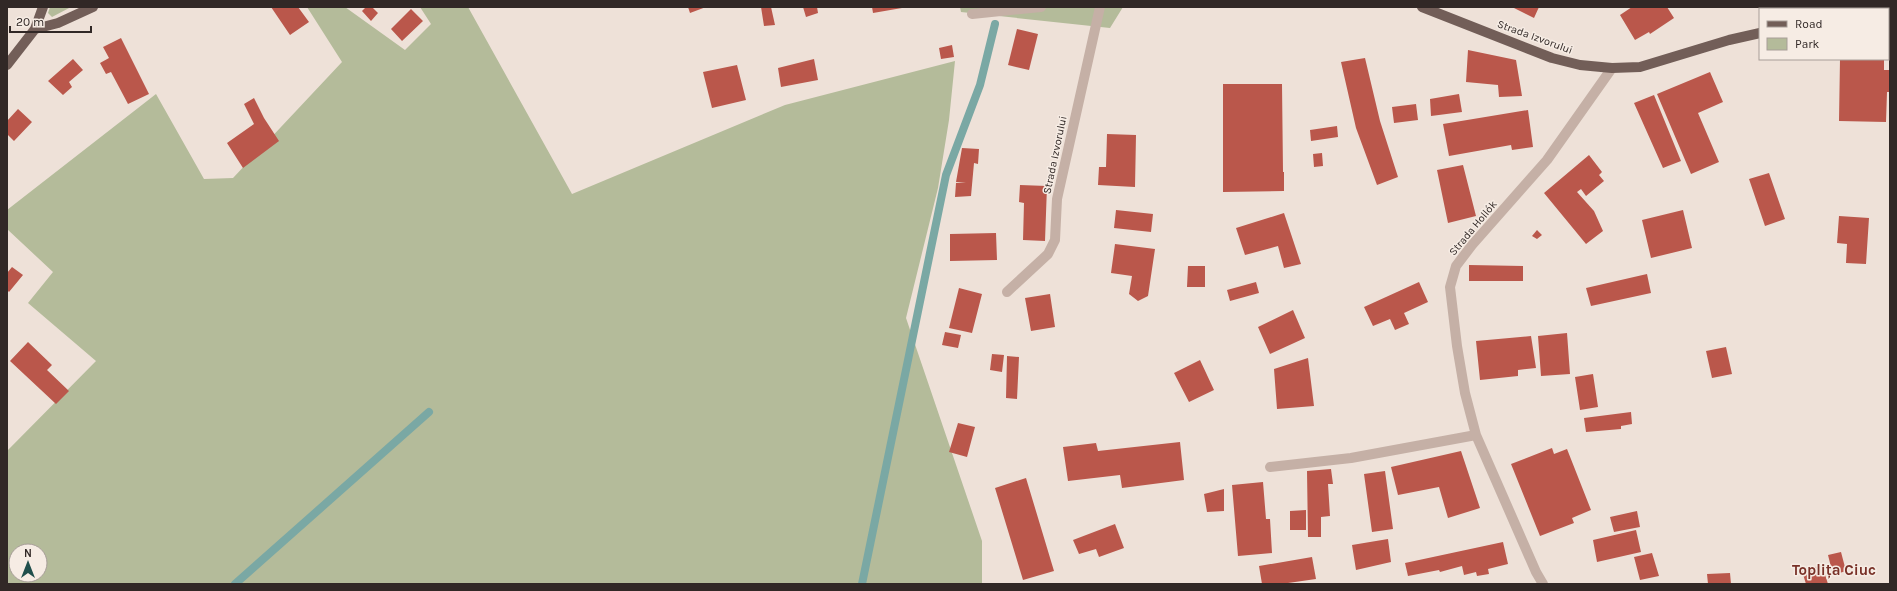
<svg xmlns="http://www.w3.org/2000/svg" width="1897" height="591" font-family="Karla,sans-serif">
<rect width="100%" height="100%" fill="#eee1d8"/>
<path fill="#b4bb9a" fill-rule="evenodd" d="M50,7H71L52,17L48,13Z
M307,7H345L405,50L431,24L420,7H468L572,194L785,105L955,61L949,120L938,188L906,318L982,541V584H7V451L96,361L28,303L53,272L7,229V210L156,94L204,179L233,178L342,62ZM16,551H40V575H16Z
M960,7H1123L1110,28L961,12Z"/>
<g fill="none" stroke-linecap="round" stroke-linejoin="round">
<path stroke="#7aa8a4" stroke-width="8" d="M235,584L429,412
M862,584L946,175L980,85L995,24"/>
</g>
<path fill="#ba574b" d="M271,7H298L309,22L290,35Z
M366,7H372L378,13L371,21L362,11Z
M688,7H706L690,13Z
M761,7H771L775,25L764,26Z
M803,7H817L818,13L806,17Z
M872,7H902V8L873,13Z
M1512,7H1539L1534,18Z
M1632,7H1667L1674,18L1650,34L1649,32L1635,40L1620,15Z
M411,9L423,21L402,41L391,29Z
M1017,29L1038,34L1029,70L1008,65Z
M121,38L149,94L128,104L111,72L106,74L100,63L109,58L103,47Z
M952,45L954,57L941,59L939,48Z
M1468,50L1516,60L1522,96L1499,97L1498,85L1466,82Z
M1365,58L1380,121L1398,177L1377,185L1356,128L1341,62Z
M73,59L83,70L69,82L72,87L63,95L48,81Z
M814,59L818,80L781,87L778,68Z
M1840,59H1884V70H1890V92H1887L1886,122L1839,121Z
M737,65L746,100L712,108L703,72Z
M1710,72L1723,102L1698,113L1719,162L1691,174L1657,94Z
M1223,84H1282L1283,172H1284V191L1223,192Z
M1459,94L1462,112L1431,116L1430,99Z
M1654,95L1681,161L1663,168L1634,103Z
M254,98L264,118L279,141L243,168L227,143L254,124L244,104Z
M1416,104L1418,120L1394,123L1392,107Z
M18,109L32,122L14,141L7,134V121Z
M1528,110L1533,147L1512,150L1511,145L1449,156L1443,124Z
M1337,126L1338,137L1311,141L1310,130Z
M1107,134L1136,135L1135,187L1098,185L1099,167H1106Z
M962,148L979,149L978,164L974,163L971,196L955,197L956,183H966L956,182Z
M1322,153L1323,166L1314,167L1313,154Z
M1589,155L1602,172L1599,175L1604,181L1586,196L1581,189L1577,192L1594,211L1603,231L1586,244L1544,193Z
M1463,165L1476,216L1448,223L1437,170Z
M1769,173L1785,219L1765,226L1749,179Z
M1020,185L1047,186L1045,241L1023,240L1024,203L1019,202Z
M1116,210L1153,214L1151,232L1114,228Z
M1683,210L1692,248L1651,258L1642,220Z
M1284,213L1301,264L1284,268L1278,246L1245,255L1236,228Z
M1839,216L1869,218L1866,264L1846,263L1847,244L1837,243Z
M1537,230L1542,235L1537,239L1532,236Z
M996,233L997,260L950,261V234Z
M1115,244L1155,249L1148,296L1138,301L1129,294L1132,276L1111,273Z
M1469,265L1523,266V281H1469Z
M1188,266H1205V287H1187Z
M12,267L23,275L9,292L7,290V273Z
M1647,274L1651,293L1591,306L1586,288Z
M1256,282L1259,293L1230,301L1227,290Z
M1419,282L1428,302L1404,313L1409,324L1395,330L1390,319L1373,326L1364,307Z
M959,288L982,294L972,333L949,328Z
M1050,294L1055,327L1031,331L1025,298Z
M1293,310L1305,338L1270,354L1258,327Z
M945,332L961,335L958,348L942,345Z
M1567,333L1570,374L1541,376L1538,336Z
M1531,336L1536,368L1518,370V376L1480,380L1476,341Z
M28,342L52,365L47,370L69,391L56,404L10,361Z
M1726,347L1732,374L1712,378L1706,351Z
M992,354L1004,355L1002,372L990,370Z
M1007,356L1019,357L1017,399L1006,398Z
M1308,358L1314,406L1277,409L1274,369Z
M1200,360L1214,390L1189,402L1174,373Z
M1593,374L1598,407L1580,410L1575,377Z
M1631,412L1632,424L1621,426V429L1586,432L1584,418Z
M958,423L975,427L967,457L949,452Z
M1180,442L1184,480L1122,488L1120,475L1068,481L1063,447L1096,443L1098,451Z
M1552,448L1554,454L1567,449L1591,510L1572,518L1574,523L1540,536L1511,464Z
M1461,451L1480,508L1448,518L1439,487L1398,495L1391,467Z
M1331,469L1333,484H1328L1330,516L1321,517V537H1308L1307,471Z
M1385,471L1393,529L1372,532L1364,474Z
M1026,478L1054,571L1023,580L995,488Z
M1263,482L1266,519H1270L1272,553L1238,556L1232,485Z
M1224,489V511L1207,512L1204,494Z
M1306,510V530H1290V511Z
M1637,511L1640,527L1614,532L1610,517Z
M1115,524L1124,548L1099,557L1096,549L1079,554L1073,540Z
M1636,530L1641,552L1597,562L1593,540Z
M1388,539L1391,562L1356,570L1352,545Z
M1503,542L1508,564L1488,569L1489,574L1477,576L1476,572L1464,575L1462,566L1440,572L1439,570L1408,576L1405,563Z
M1841,552L1846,571L1833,575L1828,555Z
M1652,553L1659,576L1640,580L1634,557Z
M1312,557L1316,579L1281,584H1262L1259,566Z
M1822,565L1828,584H1806L1802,571Z
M1730,573L1731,584H1708L1707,574Z"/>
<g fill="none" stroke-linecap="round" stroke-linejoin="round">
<path stroke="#c5b0a6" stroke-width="10" d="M1792,7L1794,9
M972,14L1041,7
M1007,292L1048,254L1055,240L1057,199L1100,7
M1270,467L1351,458L1476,435
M1543,584L1536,572L1476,435L1465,393L1457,346L1450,287L1456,266L1472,245L1547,160L1612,68"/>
<path stroke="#725e58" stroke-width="10" d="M1422,7L1552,58L1580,65L1612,68L1640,67L1729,40L1760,33
M1888,25H1890
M35,29L58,23L93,7
M7,65L35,29L43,7"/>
</g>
<g text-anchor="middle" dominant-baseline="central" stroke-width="3" stroke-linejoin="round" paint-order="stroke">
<g font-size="11" fill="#312826" stroke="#f6ece4">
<text transform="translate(1535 37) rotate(20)">Strada Izvorului</text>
<text transform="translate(1055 155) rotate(-78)">Strada Izvorului</text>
<text transform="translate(1473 228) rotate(-50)">Strada Hollók</text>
</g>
<g font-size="15" font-weight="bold" fill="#783027" stroke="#f6ece4">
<text x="1834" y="570">Toplița Ciuc</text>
</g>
</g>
<rect width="1897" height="591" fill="none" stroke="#312826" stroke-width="16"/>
<rect x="1759" y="8" width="130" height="52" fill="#f6ece4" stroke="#a79e98"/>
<rect x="1767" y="21" width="20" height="6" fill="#725e58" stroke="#a79e98"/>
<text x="1795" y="28" font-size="12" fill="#312826">Road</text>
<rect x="1767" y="38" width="20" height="12" fill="#b4bb9a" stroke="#a79e98"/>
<text x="1795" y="48" font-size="12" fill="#312826">Park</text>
<g transform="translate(28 563)"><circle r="19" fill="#f6ece4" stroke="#a79e98"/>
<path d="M0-3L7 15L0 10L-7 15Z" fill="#204f4c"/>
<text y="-6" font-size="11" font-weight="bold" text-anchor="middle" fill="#312826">N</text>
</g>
<path d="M10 26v6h81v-6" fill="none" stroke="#312826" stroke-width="2"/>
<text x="16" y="26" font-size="12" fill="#312826" stroke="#f6ece4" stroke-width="3" paint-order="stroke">20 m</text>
</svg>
